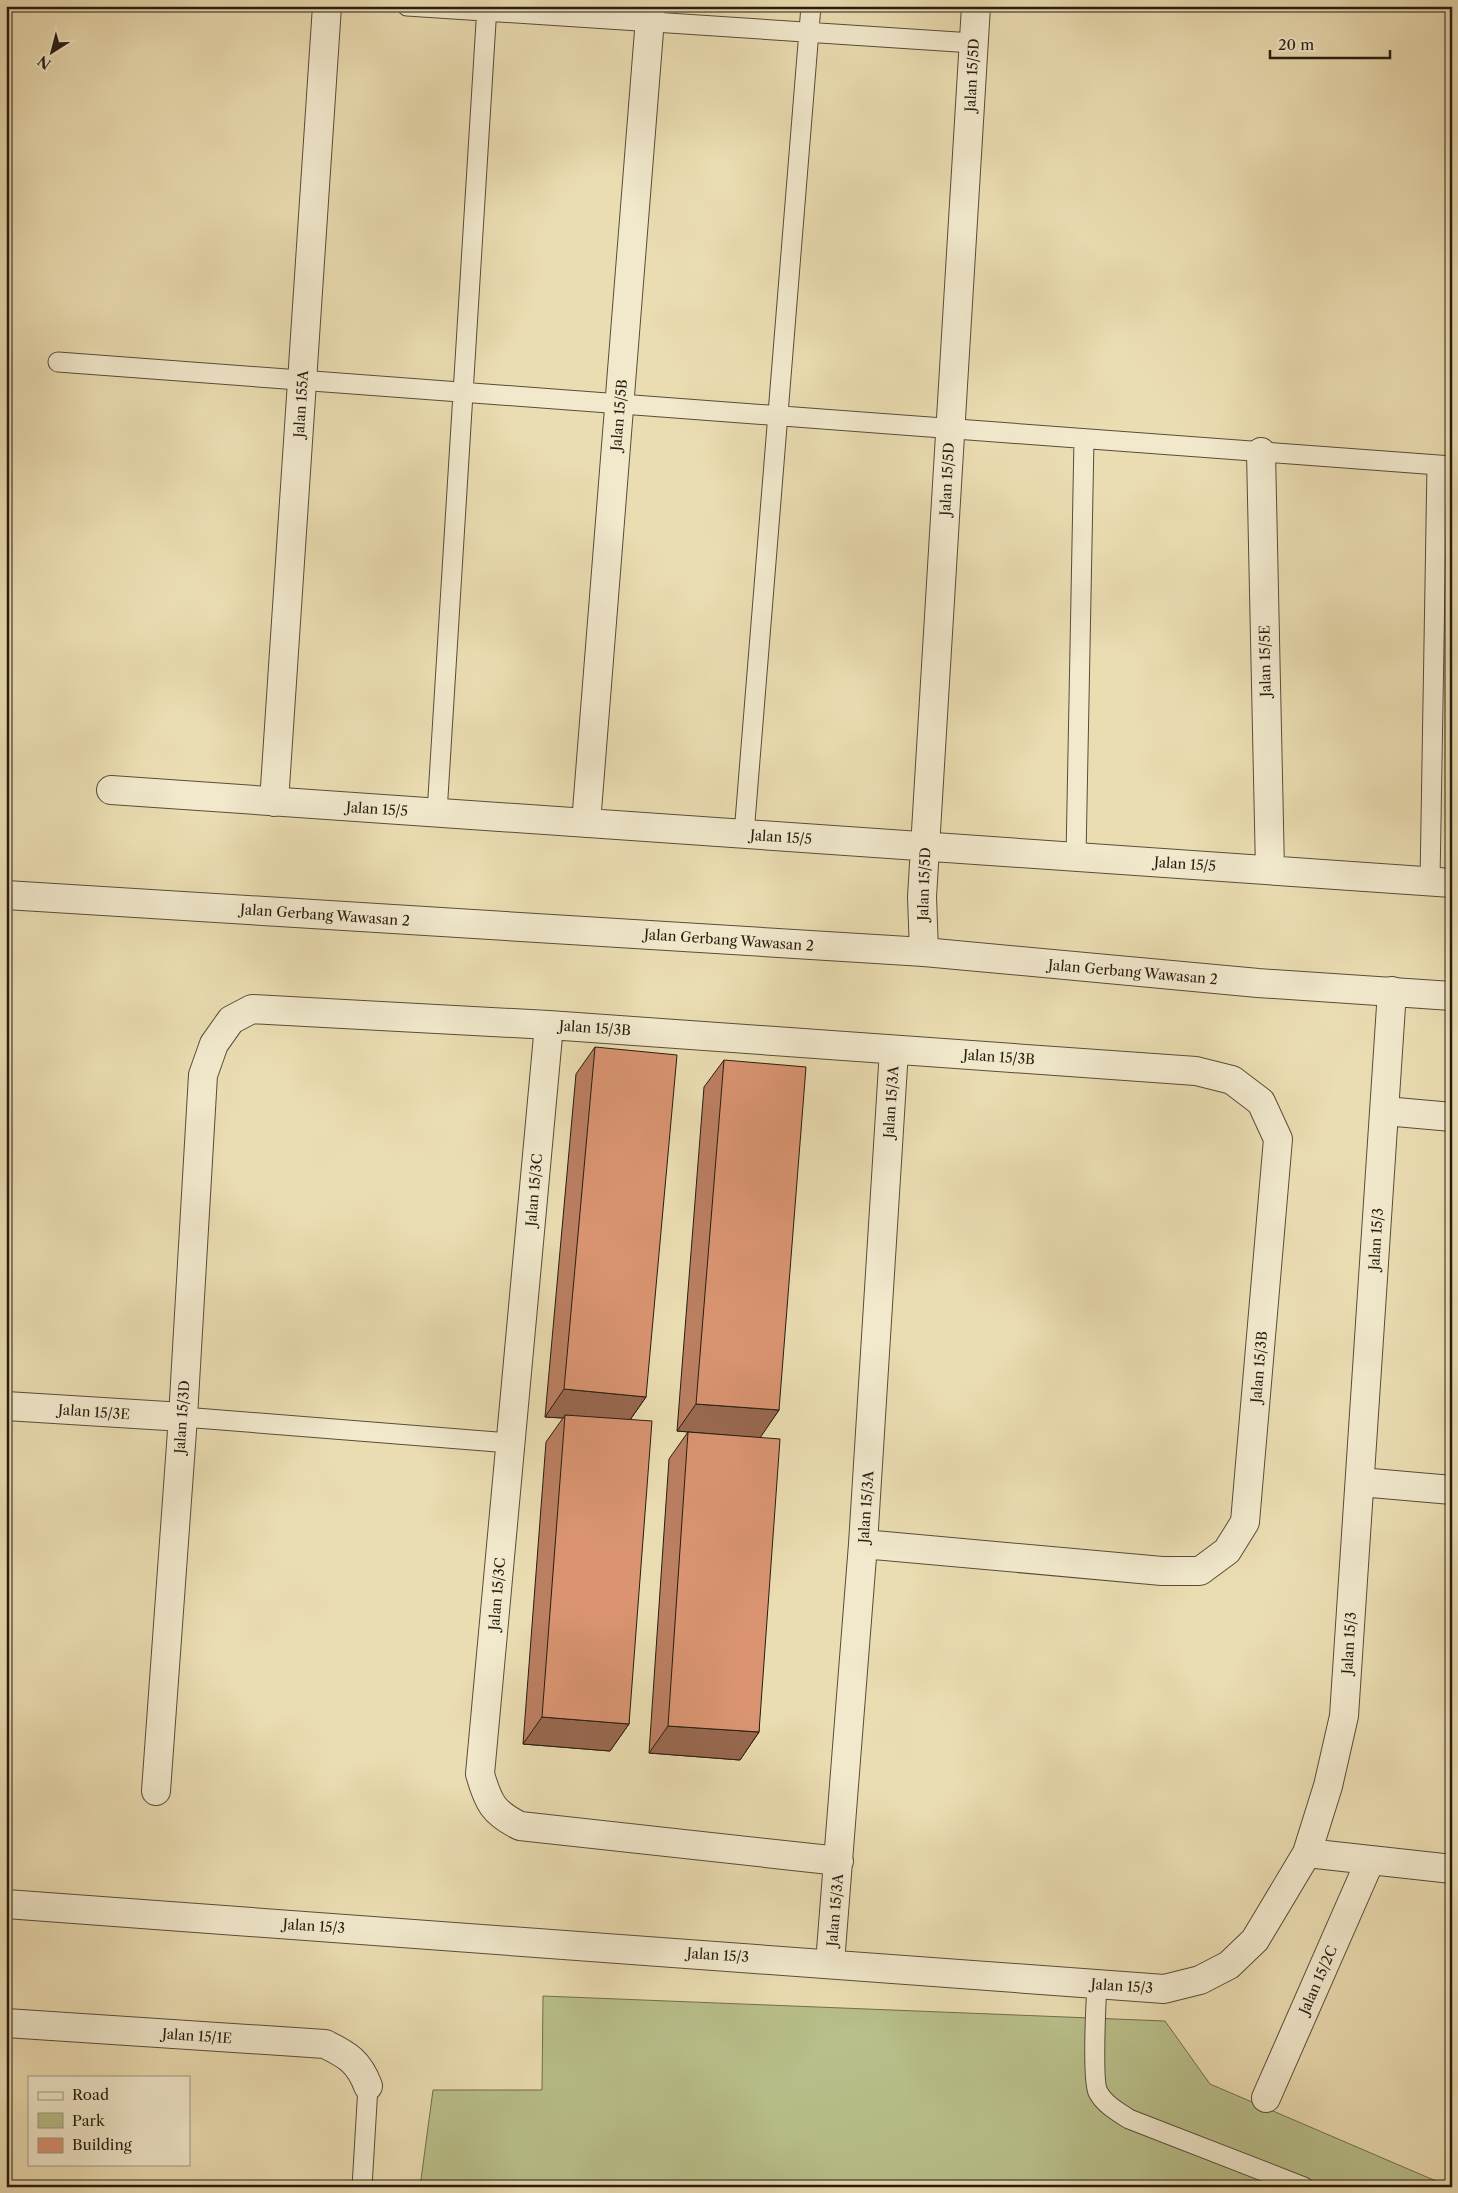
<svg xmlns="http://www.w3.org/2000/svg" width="1458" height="2193" font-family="'Libre Caslon Text',serif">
<rect width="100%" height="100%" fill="#ebddb2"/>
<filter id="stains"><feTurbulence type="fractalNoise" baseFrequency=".004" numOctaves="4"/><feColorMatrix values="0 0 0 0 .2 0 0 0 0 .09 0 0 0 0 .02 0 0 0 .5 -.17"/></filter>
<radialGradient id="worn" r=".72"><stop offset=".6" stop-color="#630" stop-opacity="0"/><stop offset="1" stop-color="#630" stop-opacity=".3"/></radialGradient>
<path fill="#b9c08b" stroke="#706e4e" d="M543,1996L1165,2021L1210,2084L1450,2187H420L433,2090H542Z"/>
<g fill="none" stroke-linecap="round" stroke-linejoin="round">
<g stroke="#584d38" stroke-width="21">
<path id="service" d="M407,6L973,43
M58,362L1452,466
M437,813L487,6
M744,834L811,6
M1076,857L1084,439
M1430,881L1437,465
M183,1417L510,1443
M1097,1984C1096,2002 1092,2080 1098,2092C1104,2104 1118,2112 1129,2119L1304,2187
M362,2187L368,2086"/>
</g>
<g stroke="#584d38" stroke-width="30">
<path id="minor" d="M1261,452L1270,870
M111,790L1452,883
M274,802L327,6
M586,823L651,6
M924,952L922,897L976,6
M549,1025L480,1774C488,1802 493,1813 520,1826L839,1861
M1385,1111L1452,1117
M6,1406L183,1417
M1360,1482L1452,1490
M156,1791L183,1417L203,1075L214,1044L231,1020L252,1009L549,1025L1196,1071L1232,1080L1261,1102L1278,1139L1245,1522L1227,1551L1200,1571H1162L863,1544
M1307,1853L1452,1869
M6,1904L1164,1989L1200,1980L1229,1965L1255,1940L1307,1853L1328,1786L1344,1716L1392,991
M830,1963L863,1544L894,1050
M6,2023L325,2044C348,2055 359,2062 368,2086
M1266,2098L1370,1861"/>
</g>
<g stroke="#584d38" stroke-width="30">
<path id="tertiary" d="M6,895L924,952L1258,983L1452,996"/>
</g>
<use href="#service" stroke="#f2e9cd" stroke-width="19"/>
<use href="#minor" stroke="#f2e9cd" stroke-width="28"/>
<use href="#tertiary" stroke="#f2e9cd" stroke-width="28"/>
</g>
<path fill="#bb7f62" stroke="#271d10" d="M595,1047L646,1397L630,1420L629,1724L610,1751L523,1744L546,1442L563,1418L545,1417L576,1074Z
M724,1060L779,1410L760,1437L759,1732L740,1760L649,1753L669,1459L688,1432L701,1433L677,1431L704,1087Z"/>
<path fill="#996850" stroke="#271d10" d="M564,1389L646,1397L627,1424L565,1415L563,1418L545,1417Z
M696,1404L779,1410L760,1438L677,1431Z
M542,1717L629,1724L610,1751L523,1744Z
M668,1726L759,1732L740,1760L649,1753Z"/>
<path fill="#da9472" stroke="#271d10" d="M595,1047L677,1055L646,1397L564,1389Z
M724,1060L806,1067L779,1410L696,1404Z
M565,1415L652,1421L629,1724L542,1717Z
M688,1432L780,1439L759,1732L668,1726Z"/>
<g text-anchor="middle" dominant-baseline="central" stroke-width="5" stroke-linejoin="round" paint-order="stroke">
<g font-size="14" fill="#271d10" stroke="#f2e9cd">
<text transform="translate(972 75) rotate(-87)">Jalan 15/5D</text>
<text transform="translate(301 404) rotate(-86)">Jalan 155A</text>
<text transform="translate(619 415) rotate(-85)">Jalan 15/5B</text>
<text transform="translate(947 479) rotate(-87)">Jalan 15/5D</text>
<text transform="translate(1265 661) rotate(-91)">Jalan 15/5E</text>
<text transform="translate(377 809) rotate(4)">Jalan 15/5</text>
<text transform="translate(781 837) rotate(4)">Jalan 15/5</text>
<text transform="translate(1185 864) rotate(4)">Jalan 15/5</text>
<text transform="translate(924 884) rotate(-88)">Jalan 15/5D</text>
<text transform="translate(325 915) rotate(4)">Jalan Gerbang Wawasan 2</text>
<text transform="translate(729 940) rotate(4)">Jalan Gerbang Wawasan 2</text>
<text transform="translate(1133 972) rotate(5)">Jalan Gerbang Wawasan 2</text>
<text transform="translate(595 1028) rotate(4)">Jalan 15/3B</text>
<text transform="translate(999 1057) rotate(4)">Jalan 15/3B</text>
<text transform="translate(891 1102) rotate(-86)">Jalan 15/3A</text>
<text transform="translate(534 1190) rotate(-85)">Jalan 15/3C</text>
<text transform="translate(1376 1239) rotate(-86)">Jalan 15/3</text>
<text transform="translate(1259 1367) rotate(-85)">Jalan 15/3B</text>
<text transform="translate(94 1412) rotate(4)">Jalan 15/3E</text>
<text transform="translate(182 1417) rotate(-86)">Jalan 15/3D</text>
<text transform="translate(866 1507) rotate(-86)">Jalan 15/3A</text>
<text transform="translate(497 1594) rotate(-85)">Jalan 15/3C</text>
<text transform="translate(1349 1643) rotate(-86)">Jalan 15/3</text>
<text transform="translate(835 1910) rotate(-85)">Jalan 15/3A</text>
<text transform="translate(314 1926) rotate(4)">Jalan 15/3</text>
<text transform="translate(718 1955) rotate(4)">Jalan 15/3</text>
<text transform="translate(1318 1980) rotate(-66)">Jalan 15/2C</text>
<text transform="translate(1122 1986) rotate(4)">Jalan 15/3</text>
<text transform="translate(197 2036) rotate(4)">Jalan 15/1E</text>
</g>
</g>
<rect width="1458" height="2193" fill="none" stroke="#ebddb2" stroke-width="25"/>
<rect x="8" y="8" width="1443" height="2178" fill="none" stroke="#271d10" stroke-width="2.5"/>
<rect x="12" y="12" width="1433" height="2168" fill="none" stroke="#271d10"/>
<rect x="28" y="2076" width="162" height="90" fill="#f2e9cd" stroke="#a19781"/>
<rect x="38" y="2092" width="25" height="8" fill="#f2e9cd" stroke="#a19781"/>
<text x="72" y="2100" font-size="15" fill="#271d10">Road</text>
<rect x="38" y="2113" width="25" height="15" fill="#b9c08b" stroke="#a19781"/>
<text x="72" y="2126" font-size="15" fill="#271d10">Park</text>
<rect x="38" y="2138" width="25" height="15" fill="#da9472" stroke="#a19781"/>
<text x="72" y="2150" font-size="15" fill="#271d10">Building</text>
<g transform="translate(52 52) rotate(216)" stroke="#f2e9cd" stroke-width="4" paint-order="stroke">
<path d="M0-4L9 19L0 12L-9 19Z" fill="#271d10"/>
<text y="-8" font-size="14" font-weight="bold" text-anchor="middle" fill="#271d10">N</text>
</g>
<path d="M1270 50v8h120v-8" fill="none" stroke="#271d10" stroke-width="2.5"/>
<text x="1278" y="50" font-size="15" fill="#271d10" stroke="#f2e9cd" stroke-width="4" paint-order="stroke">20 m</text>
<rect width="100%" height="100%" filter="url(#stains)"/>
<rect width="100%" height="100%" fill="url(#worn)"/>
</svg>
